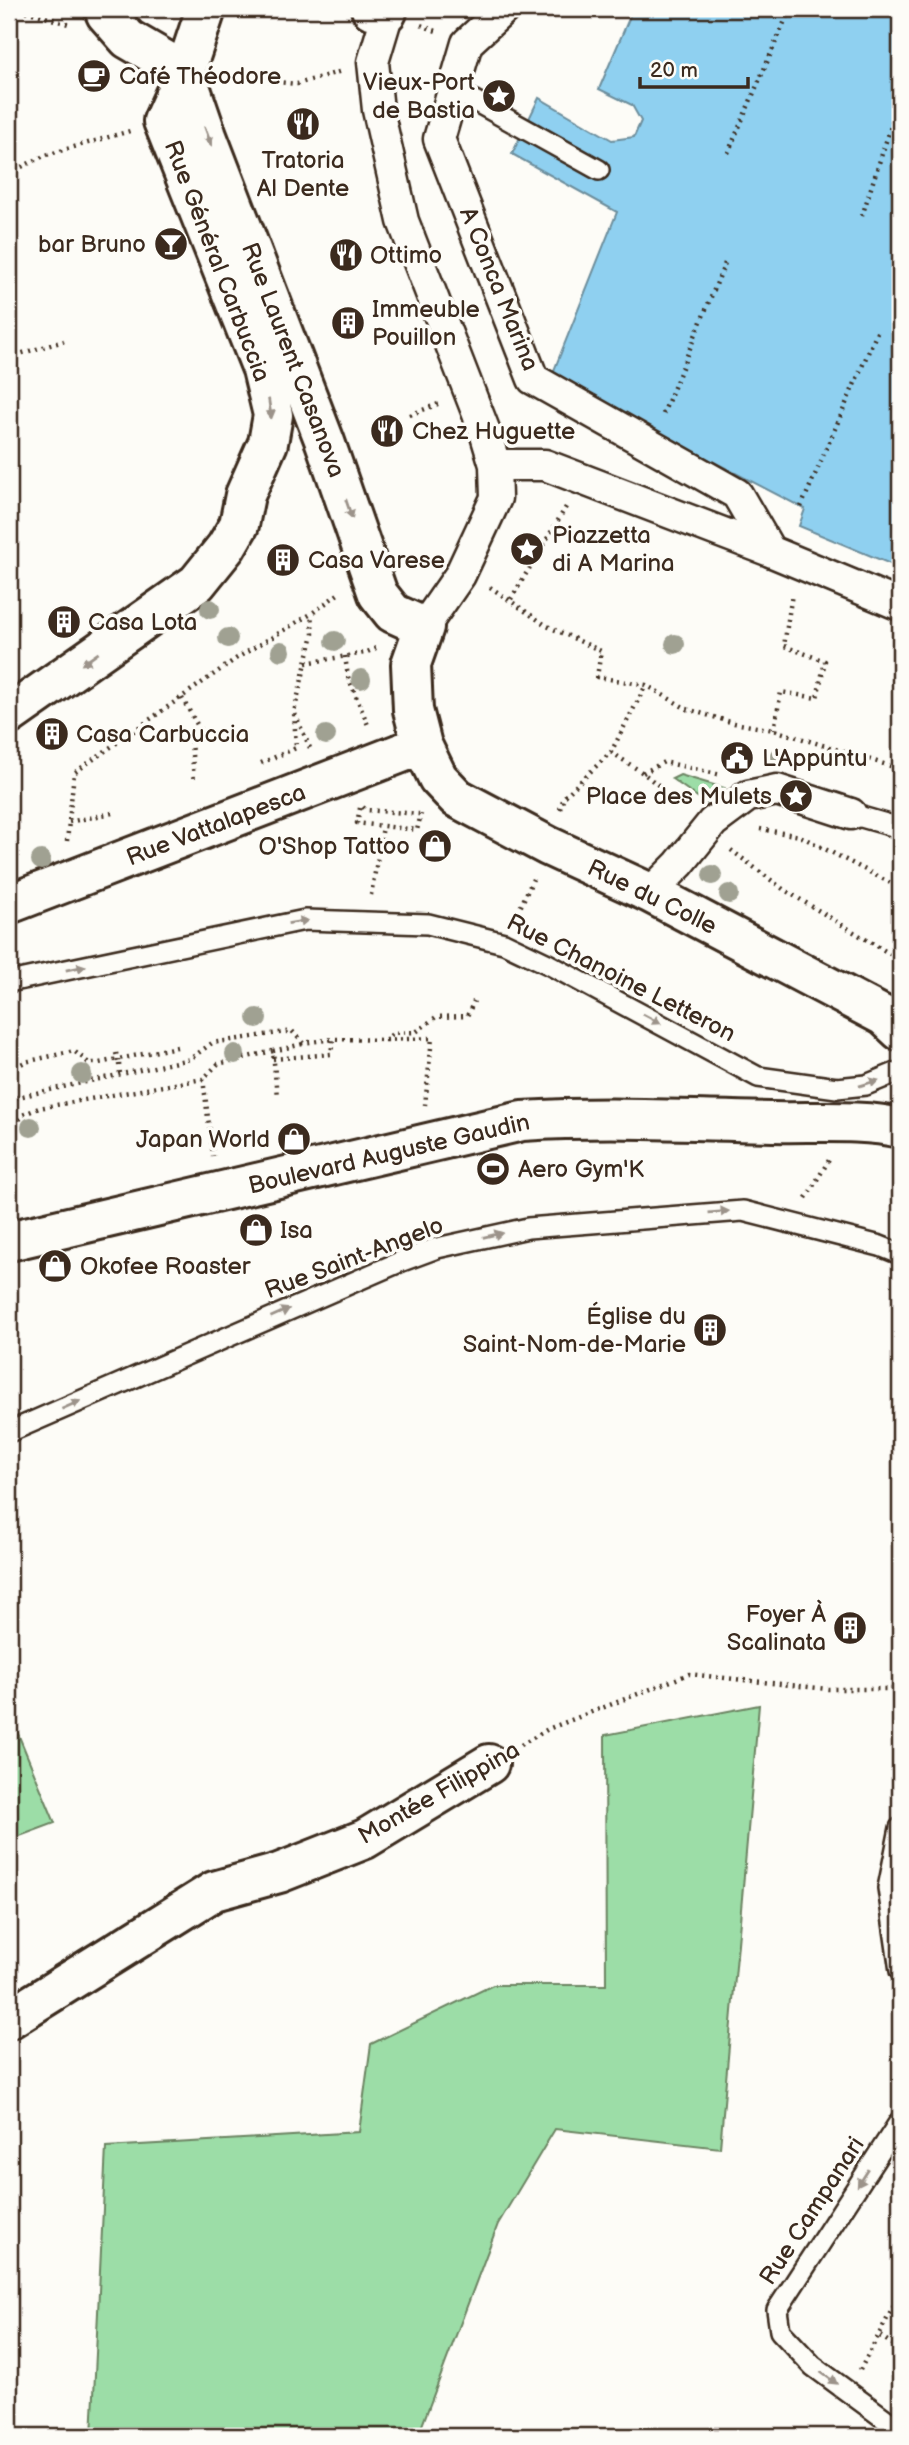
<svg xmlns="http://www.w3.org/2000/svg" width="909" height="2445" font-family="'Balsamiq Sans',sans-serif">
<rect width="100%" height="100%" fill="#fdfcf7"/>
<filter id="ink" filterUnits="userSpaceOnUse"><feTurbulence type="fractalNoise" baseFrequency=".0143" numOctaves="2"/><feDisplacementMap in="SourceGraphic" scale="14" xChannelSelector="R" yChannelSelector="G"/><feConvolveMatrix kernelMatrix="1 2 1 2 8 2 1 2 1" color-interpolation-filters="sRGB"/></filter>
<g filter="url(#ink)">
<path fill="#9cdda7" stroke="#6c8462" stroke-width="2" d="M680,775L724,788L706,803L672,779Z
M759,1705L720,2148L555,2129L498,2224L418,2436H92L106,2147L359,2132L371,2044L493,1985H606L605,1735Z
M9,1712L55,1823L9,1840Z"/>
<path fill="#8fd0f0" stroke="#6d8e9c" stroke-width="2" d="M633,9H900V568L799,526L805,509L551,378L617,212L512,154L539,98L612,140L634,137L641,121L632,105L599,89Z"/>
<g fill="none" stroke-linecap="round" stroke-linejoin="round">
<g stroke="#3b2a1e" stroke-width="24">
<path id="service" d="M453,89L599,170
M851,814L900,828
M9,982L305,920L428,924L504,943L548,964L758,1077L837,1088L866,1085L900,1071
M9,1432L402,1261L437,1248L528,1228L743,1211L880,1246L900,1254
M900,1828L888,1888L900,1971
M900,2121L777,2310L780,2331L813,2366L900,2430"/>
</g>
<g stroke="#3b2a1e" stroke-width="35">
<path id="pedestrian" d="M389,9L373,62L378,110L403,221L485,432L495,465L496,498L460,575L424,627
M504,9L467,43L439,139L533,379L737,494L770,551
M495,465H545L770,551L900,605
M650,893L679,864L713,822L748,796L777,790L851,814"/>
</g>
<g stroke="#3b2a1e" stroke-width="44">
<path id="minor" d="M104,9L106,14L128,39L185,72
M371,9L387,12
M185,72L207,136L325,442L378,594L393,613L424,627L411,664L413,710L422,745L438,778L457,798L548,846L650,893L884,1016L900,1031
M9,715L197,583L226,547L239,525L245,495L268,443L273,415L262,369L163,121L185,72L206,9
M9,904L422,745
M9,2019L214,1891L279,1873L365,1839L489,1764"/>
</g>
<g stroke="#3b2a1e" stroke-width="44">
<path id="secondary" d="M9,1241L522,1121C606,1116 689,1120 773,1122C811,1123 864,1119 900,1128"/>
</g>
<path stroke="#3b2a1e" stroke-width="4.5" stroke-dasharray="2 5" stroke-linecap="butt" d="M19,9L68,24
M421,25L439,32
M227,77L297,84L342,71
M728,153L790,9
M9,173L46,155L130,131
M862,216L900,98
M9,357L64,341
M663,414L725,263
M410,415L438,404
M801,507L878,330
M490,587L547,626L601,651L597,677L646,685L687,709L734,723L774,730L900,769
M511,599L566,507
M345,656L348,677L368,725
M306,663L365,653L376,648
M182,698L203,735L191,741L194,781
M295,714L310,748
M774,730L781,692L817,698L825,661L784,646L792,594
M611,752L643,773L683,805
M261,763L296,748L294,712L313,634L311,614
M643,773L664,762L721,775
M363,807L366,810L419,814
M360,808L357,823L417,830L421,814
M560,809L564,797L611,752L646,685
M69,822L117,812
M760,829L800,836L900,888
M67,841L74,773L237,658L311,614L338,594
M731,850L783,889L900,960
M371,895L383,827
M515,919L533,879
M386,1040L432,1038L425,1105
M273,1051L303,1044
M273,1059L331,1054L333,1039
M119,1064L120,1074
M9,1070L25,1062L74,1051L89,1063H99L177,1047
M203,1079L213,1156
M9,1099L190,1059L212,1043L292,1031L303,1043L333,1039L386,1040L393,1033L416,1032L436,1017L467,1016L474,1001
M9,1127L16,1126L22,1115L39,1108L203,1079L218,1064L273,1051L277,1097
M806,1198L829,1160
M521,1745L548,1729L689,1674L828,1689H900
M880,2336L900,2349
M860,2370L896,2302L900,2298"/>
<use href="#service" stroke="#fdfcf7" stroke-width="19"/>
<use href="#pedestrian" stroke="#fdfcf7" stroke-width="30"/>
<use href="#minor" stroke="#fdfcf7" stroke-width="38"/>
<use href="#secondary" stroke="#fdfcf7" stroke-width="38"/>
<path stroke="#3b2a1e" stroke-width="4.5" stroke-dasharray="2 5" stroke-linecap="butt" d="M116,1053L119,1064"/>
</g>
<g fill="#a0a192">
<circle cx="210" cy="609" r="10"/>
<circle cx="228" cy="638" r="10"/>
<circle cx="335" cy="641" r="10"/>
<circle cx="675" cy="644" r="10"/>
<circle cx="281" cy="651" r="10"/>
<circle cx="361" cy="679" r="10"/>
<circle cx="326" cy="735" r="10"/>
<circle cx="779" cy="757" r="10"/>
<circle cx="41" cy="860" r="10"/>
<circle cx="712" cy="875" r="10"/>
<circle cx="729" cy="894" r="10"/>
<circle cx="257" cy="1018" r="10"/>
<circle cx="235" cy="1054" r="10"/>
<circle cx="82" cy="1074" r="10"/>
<circle cx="31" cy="1127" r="10"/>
</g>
<defs><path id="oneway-solid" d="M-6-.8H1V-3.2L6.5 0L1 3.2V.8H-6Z" transform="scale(1.75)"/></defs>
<g fill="#9c938a">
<use href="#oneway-solid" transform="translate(208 136) rotate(70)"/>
<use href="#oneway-solid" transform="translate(270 409) rotate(82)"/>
<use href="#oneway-solid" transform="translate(349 509) rotate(71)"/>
<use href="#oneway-solid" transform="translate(90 659) rotate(145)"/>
<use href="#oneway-solid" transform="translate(298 922) rotate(-9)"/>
<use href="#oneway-solid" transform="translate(76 968) rotate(-12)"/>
<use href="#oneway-solid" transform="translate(652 1019) rotate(28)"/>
<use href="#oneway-solid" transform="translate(869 1083) rotate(-17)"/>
<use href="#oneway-solid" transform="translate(719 1212) rotate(-5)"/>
<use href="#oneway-solid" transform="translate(493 1235) rotate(-13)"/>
<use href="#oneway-solid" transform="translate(280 1313) rotate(-24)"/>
<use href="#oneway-solid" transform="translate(71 1405) rotate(-24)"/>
<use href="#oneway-solid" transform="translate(863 2178) rotate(123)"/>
<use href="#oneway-solid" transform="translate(829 2378) rotate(36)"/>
</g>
</g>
<defs>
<g id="cafe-disc" transform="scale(1.75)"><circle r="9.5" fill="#3b2a1e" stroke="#fdfcf7"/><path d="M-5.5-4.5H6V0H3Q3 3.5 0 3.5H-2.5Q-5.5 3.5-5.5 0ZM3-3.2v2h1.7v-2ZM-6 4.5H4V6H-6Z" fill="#fff"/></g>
<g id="sight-disc" transform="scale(1.75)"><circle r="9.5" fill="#3b2a1e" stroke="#fdfcf7"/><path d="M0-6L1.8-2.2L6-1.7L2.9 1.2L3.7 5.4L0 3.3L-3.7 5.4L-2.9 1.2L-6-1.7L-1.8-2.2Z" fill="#fff"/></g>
<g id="restaurant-disc" transform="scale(1.75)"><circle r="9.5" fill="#3b2a1e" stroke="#fdfcf7"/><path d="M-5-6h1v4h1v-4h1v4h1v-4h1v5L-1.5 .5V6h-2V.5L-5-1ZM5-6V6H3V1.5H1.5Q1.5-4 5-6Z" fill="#fff"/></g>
<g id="bar-disc" transform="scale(1.75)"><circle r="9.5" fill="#3b2a1e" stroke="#fdfcf7"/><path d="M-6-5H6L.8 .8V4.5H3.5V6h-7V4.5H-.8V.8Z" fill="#fff"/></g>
<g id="building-disc" transform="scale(1.75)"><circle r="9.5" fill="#3b2a1e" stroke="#fdfcf7"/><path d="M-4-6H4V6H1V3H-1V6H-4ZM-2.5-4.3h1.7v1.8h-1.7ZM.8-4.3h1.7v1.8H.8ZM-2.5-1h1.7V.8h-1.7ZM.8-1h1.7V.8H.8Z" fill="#fff"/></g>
<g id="civic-disc" transform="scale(1.75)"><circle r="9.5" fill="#3b2a1e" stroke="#fdfcf7"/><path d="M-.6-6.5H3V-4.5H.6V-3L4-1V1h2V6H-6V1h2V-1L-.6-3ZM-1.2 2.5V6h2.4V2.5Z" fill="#fff"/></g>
<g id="shop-disc" transform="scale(1.75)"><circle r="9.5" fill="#3b2a1e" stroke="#fdfcf7"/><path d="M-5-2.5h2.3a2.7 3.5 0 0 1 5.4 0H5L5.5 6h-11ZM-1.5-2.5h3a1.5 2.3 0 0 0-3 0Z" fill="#fff"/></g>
<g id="stadium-disc" transform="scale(1.75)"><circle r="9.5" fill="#3b2a1e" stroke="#fdfcf7"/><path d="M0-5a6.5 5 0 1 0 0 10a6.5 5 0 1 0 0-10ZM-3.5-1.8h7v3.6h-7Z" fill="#fff"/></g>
</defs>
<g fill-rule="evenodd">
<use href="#cafe-disc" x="94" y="76"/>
<use href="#sight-disc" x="499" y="96"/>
<use href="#restaurant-disc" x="303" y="124"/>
<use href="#bar-disc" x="171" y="244"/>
<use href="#restaurant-disc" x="346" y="255"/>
<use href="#building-disc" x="348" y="323"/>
<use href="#restaurant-disc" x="387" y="431"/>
<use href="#sight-disc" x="527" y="549"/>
<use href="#building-disc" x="283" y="560"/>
<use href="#building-disc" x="64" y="622"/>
<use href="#building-disc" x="52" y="734"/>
<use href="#civic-disc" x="737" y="758"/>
<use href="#sight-disc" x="796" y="796"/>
<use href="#shop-disc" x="435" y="846"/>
<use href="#shop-disc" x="294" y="1139"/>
<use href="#stadium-disc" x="493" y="1169"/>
<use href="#shop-disc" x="256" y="1230"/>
<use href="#shop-disc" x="55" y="1266"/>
<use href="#building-disc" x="710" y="1330"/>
<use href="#building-disc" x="850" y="1628"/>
</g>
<g text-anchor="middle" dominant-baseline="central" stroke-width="7" stroke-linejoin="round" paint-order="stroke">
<g font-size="24" fill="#3b2a1e" stroke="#fdfcf7" text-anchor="start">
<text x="119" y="76">Café Théodore</text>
<text x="475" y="82" text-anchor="end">Vieux-Port<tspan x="475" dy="28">de Bastia</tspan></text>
<text x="303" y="160" text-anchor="middle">Tratoria<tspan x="303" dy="28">Al Dente</tspan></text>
<text x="146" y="244" text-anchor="end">bar Bruno</text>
<text x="370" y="255">Ottimo</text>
<text x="372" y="309">Immeuble<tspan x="372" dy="28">Pouillon</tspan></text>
<text x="412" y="431">Chez Huguette</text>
<text x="552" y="535">Piazzetta<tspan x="552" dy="28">di A Marina</tspan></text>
<text x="308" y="560">Casa Varese</text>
<text x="88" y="622">Casa Lota</text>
<text x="76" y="734">Casa Carbuccia</text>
<text x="762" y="758">L'Appuntu</text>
<text x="772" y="796" text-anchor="end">Place des Mulets</text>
<text x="410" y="846" text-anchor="end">O'Shop Tattoo</text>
<text x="270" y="1139" text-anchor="end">Japan World</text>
<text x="518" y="1169">Aero Gym'K</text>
<text x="280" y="1230">Isa</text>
<text x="80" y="1266">Okofee Roaster</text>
<text x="686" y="1316" text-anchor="end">Église du<tspan x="686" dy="28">Saint-Nom-de-Marie</tspan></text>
<text x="826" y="1614" text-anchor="end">Foyer À<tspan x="826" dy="28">Scalinata</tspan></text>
</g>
<g font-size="24" fill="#3b2a1e" stroke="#fdfcf7">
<text transform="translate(217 261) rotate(69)">Rue Général Carbuccia</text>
<text transform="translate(499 289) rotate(68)">A Conca Marina</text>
<text transform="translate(293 360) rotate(69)">Rue Laurent Casanova</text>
<text transform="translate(216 825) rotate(-21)">Rue Vattalapesca</text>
<text transform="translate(652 897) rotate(26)">Rue du Colle</text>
<text transform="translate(621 978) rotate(27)">Rue Chanoine Letteron</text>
<text transform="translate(389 1154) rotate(-13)">Boulevard Auguste Gaudin</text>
<text transform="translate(354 1258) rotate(-21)">Rue Saint-Angelo</text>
<text transform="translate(439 1793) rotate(-30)">Montée Filippina</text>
<text transform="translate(812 2211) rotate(-57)">Rue Campanari</text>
</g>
</g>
<rect width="909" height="2445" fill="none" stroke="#fdfcf7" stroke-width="35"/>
<rect x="18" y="18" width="874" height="2410" fill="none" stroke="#3b2a1e" stroke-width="2.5" filter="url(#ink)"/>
<path d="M640 77v10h108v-10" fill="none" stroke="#3b2a1e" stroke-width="3.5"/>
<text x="650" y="77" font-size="21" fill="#3b2a1e" stroke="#fdfcf7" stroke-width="5" paint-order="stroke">20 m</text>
</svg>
